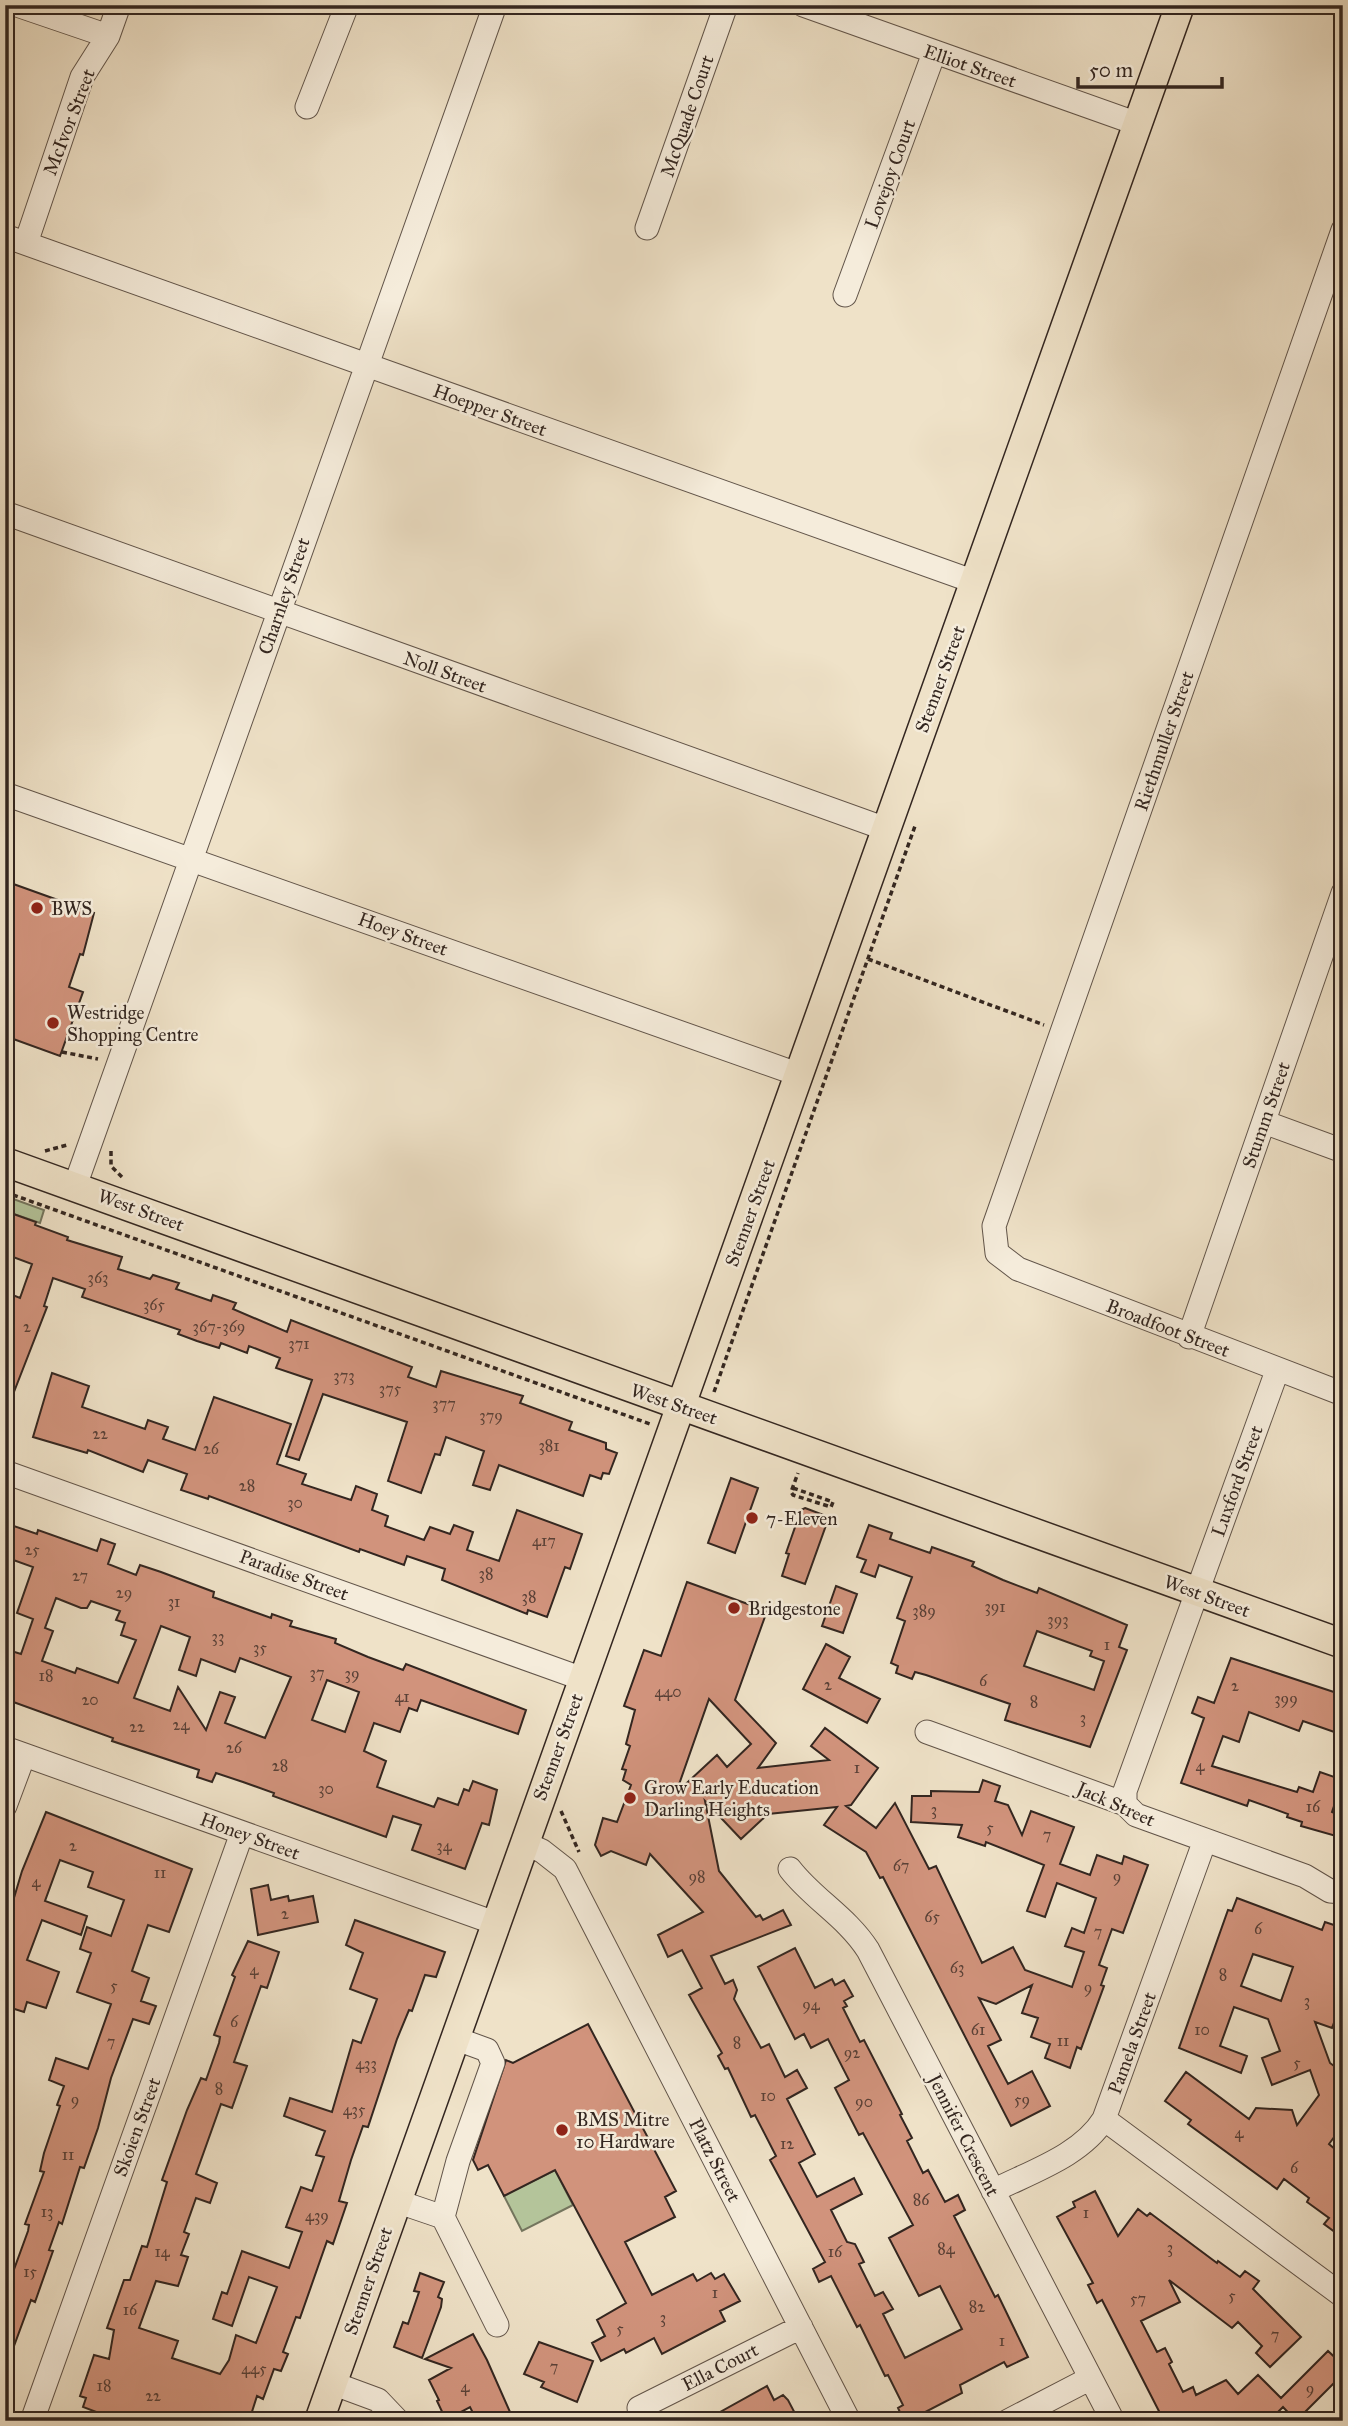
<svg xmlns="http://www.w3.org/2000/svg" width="1348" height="2426" font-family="'IM FELL Great Primer',serif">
<rect width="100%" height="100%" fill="#efe2c8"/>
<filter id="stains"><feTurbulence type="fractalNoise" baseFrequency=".00286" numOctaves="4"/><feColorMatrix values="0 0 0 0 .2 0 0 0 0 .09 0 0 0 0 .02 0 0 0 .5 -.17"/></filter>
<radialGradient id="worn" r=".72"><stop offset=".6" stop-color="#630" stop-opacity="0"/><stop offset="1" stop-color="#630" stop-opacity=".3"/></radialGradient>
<path fill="#b4c49a" stroke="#74755d" stroke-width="2" d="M5,1196L44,1210L40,1223L5,1211Z
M555,2170L573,2205L522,2231L504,2196Z"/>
<path fill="#d1937c" stroke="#332620" stroke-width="2" fill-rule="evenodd" d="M5,881L94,913L83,955L80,954L69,987L83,992L60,1056L5,1036Z
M5,1211L36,1222L35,1225L68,1237L67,1240L122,1257L118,1269L150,1279L153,1275L179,1283L176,1289L211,1301L213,1295L236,1303L233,1309L287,1332L291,1320L412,1367L408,1377L436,1387L441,1371L523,1396L520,1403L572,1422L569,1430L606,1443V1449L617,1453L609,1474L603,1473L601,1479L590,1475L583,1496L499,1465L490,1490L473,1485L484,1451L446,1437L440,1455L435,1454L421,1493L388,1481L407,1422L323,1394L299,1460L286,1456L312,1380L276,1368L280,1358L249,1346L247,1353L221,1343L219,1348L197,1341L178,1334L180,1330L82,1297L85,1289L53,1278L44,1306L47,1307L5,1415V1292L20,1298L32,1264L5,1254Z
M52,1373L89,1386L82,1407L145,1429L148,1420L168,1427L163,1439L195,1450L214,1397L291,1424L277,1464L306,1474L302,1484L351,1500L356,1486L377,1494L372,1510L388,1516L385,1526L424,1540L430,1527L450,1534L454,1525L473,1532L467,1550L499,1561L517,1510L582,1534L570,1569L565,1567L547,1617L528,1610L527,1614L442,1580L445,1569L407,1556L404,1565L360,1549L359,1552L209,1496L208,1499L181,1490L187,1474L148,1460L143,1472L88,1450L87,1453L33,1437Z
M731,1478L758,1488L735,1553L708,1543Z
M805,1508L829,1517L805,1584L782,1576L789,1554L786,1553L801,1510Z
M5,1523L37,1534L38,1530L97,1551L101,1539L115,1544L108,1564L136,1575L140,1565L161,1572L214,1592L213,1597L271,1618L272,1614L292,1621L290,1626L336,1639L335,1643L368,1657L403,1670L406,1664L526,1710L518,1734L421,1700L417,1711L409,1708L400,1732L374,1723L364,1751L386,1761L377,1787L434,1807L438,1798L458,1805L464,1789L469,1791L473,1781L497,1790L489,1825L482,1823L465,1869L412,1850L421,1825L393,1816L386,1837L273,1796L274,1793L243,1782L216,1773L212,1782L197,1777L199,1770L112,1741L113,1738L5,1699V1649L21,1654L33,1619L17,1613L33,1567L5,1557ZM56,1598L81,1608H87L91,1601L120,1611L116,1620L125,1623L121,1635L136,1640L118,1683L77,1668L75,1673L42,1661L53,1631L45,1628ZM161,1626L190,1637L179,1670L196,1676L201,1659L235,1672L240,1658L291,1677L265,1738L225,1723L235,1697L220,1692L206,1730L178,1687L170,1711L134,1698ZM327,1680L359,1692L345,1732L312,1720Z
M869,1525L892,1533L890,1539L930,1553L932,1547L974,1562L972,1566L1003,1580L1037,1593L1039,1588L1127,1625L1119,1647L1127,1650L1090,1747L1005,1720L1010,1704L926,1675L915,1672L912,1679L896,1673L898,1666L891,1663L905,1621L897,1618L912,1577L879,1565L875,1577L861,1572L866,1560L857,1557ZM1037,1631L1092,1651L1090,1656L1104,1661L1094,1690L1024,1666Z
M687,1582L767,1611L735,1700L776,1743L758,1768L829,1760L811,1746L825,1728L878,1768L851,1805L846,1806L876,1828L895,1803L929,1869L936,1866L982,1963L1013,1947L1025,1970L1072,1987L1084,1952L1065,1946L1072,1928L1084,1933L1096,1898L1057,1883L1045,1917L1027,1911L1044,1865L986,1842L985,1846L958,1837L962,1825L911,1822L912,1796H931V1791L979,1792L983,1780L1000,1786L995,1801L1008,1805L1022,1835L1031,1811L1074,1827L1060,1864L1090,1875L1097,1855L1122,1864L1124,1856L1148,1865L1123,1933L1112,1929L1099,1965L1107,1968L1101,1985L1104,1986L1081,2049L1077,2047L1070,2068L1045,2058L1050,2044L1031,2037L1038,2018L1022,2013L1032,1985L996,2004L979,1998L1001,2040L988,2046L1008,2084L1032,2071L1050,2106L1011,2126L883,1877L880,1878L866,1852L824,1825L837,1807L768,1814L741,1839L705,1801L719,1871L756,1917L760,1915L763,1920L783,1910L791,1925L711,1956L725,1984L733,1980L737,1990L734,1999L761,2048L769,2044L785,2077L797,2070L807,2088L787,2099L815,2154L799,2163L817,2197L854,2178L862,2194L831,2210L847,2242L855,2244L864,2262L859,2264L875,2296L883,2292L893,2309L883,2314L905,2358L962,2329L940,2286L919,2296L889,2238L913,2225L863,2133L859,2135L835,2088L849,2080L828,2039L811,2048L804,2034L795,2039L758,1967L795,1948L815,1988L832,1979L835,1985L844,1980L853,1996L844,2001L847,2006L843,2008L860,2042L864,2040L902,2114L900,2115L912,2138L907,2141L923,2173L928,2170L945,2202L958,2195L965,2210L954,2216L995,2297L998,2295L1028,2357L1007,2367L1004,2362L960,2385L962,2393L908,2421H904L898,2408L903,2405L888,2375L885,2376L860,2325L857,2327L831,2276L819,2282L813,2269L825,2262L770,2160L776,2156L755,2115L751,2117L728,2068L725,2069L718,2056L722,2053L689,1995L702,1988L682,1950L668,1957L658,1935L703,1912L650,1854L646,1865L611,1851L601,1856L595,1845L603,1818L617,1822L631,1785L623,1780L626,1770L622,1769L630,1746L626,1744L635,1710L624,1706L644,1650L661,1656ZM709,1699L751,1744L727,1767L717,1755L676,1793Z
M836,1586L857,1594L843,1633L822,1626Z
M826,1644L850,1657L839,1678L880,1699L867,1723L803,1689Z
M1231,1658L1343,1695V1735L1303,1721L1299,1731L1249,1712L1239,1742L1223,1736L1212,1766L1297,1792L1299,1787L1313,1792L1320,1772L1343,1780L1332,1812L1343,1817V1838L1301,1826L1302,1822L1287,1817L1288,1814L1249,1800L1247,1806L1181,1783L1204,1718L1192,1713L1198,1697L1214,1703Z
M46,1812L192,1869L169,1932L148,1925L132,1971L149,1978L141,2001L156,2006L149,2024L133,2019L111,2078L98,2128L84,2168L80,2167L62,2224L59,2222L49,2250L53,2251L35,2302L31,2300L7,2365L5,2294L28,2231L29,2225L25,2224L44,2172L40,2171L44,2153L60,2106L57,2105L64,2086L49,2080L56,2058L88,2069L111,2004L77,1992L91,1953L80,1949L87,1927L111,1936L124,1900L88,1887L93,1872L60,1860L45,1901L87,1916L81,1935L42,1920L27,1960L59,1972L46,2008L27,2002L24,2012L5,2006V1928L22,1871Z
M268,1885L271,1900L288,1896L289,1901L313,1896L318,1922L258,1935L251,1889Z
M1237,1898L1322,1930L1325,1922L1343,1928V1998L1332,2028L1315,2022L1330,2063L1343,2073V2125L1329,2144L1343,2156V2238L1324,2224L1329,2218L1307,2202L1309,2198L1284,2179L1277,2189L1188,2124L1191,2120L1165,2101L1186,2072L1249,2119L1256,2108L1292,2110L1297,2125L1319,2095L1310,2070L1272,2085L1262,2058L1280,2051L1268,2019L1234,2007L1220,2046L1247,2056L1241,2073L1179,2048L1228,1910L1232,1911ZM1253,1954L1293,1967L1281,2001L1241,1986Z
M355,1920L445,1952L436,1977L425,1975L412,2011L409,2010L397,2039L368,2127L363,2126L351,2160L339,2201L347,2203L333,2244L327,2241L300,2318L296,2317L283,2352L288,2354L281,2371L274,2369L263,2399L257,2396L249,2421H120L83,2407L86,2398L80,2396L94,2355L109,2359L114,2330L107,2328L124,2280H130L142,2246L147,2247L167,2182L162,2180L187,2110L201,2078L206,2080L219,2043L220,2037L214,2035L235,1977L232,1975L248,1941L279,1952L267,1988L261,1986L234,2062L247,2066L232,2108L221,2104L196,2174L217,2183L210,2203L196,2198L184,2232L189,2234L181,2255L188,2257L178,2286L156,2281L139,2328L178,2341L172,2358L220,2374L229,2360L236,2335L256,2343L277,2287L249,2277L232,2326L213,2319L222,2292L227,2294L242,2251L289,2268L302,2232L286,2227L301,2187L312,2191L324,2157L316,2155L325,2131L284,2116L290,2098L332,2112L353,2040L361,2043L377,1999L350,1989L363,1953L346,1945Z
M588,2024L676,2191L665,2197L675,2217L625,2242L652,2295L693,2274L697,2281L711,2273L715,2279L724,2274L740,2301L720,2311L725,2321L662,2354L654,2338L626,2353L624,2349L601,2361L592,2343L605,2336L597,2320L626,2303L555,2170L504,2196L488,2165L478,2170L473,2160L506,2060L513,2063Z
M1095,2191L1118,2236L1138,2209L1147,2216L1150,2213L1217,2263L1218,2261L1240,2277L1245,2271L1259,2281L1253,2289L1301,2337L1270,2367L1256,2353L1262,2346L1238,2322L1232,2328L1169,2280L1180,2302L1141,2321L1157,2352L1165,2348L1172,2362L1169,2364L1183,2392L1193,2387L1196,2395L1226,2380L1238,2394L1258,2375L1281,2398L1328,2351L1343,2365V2374L1296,2421L1283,2407L1269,2421H1164L1102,2300L1097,2303L1088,2285L1093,2283L1057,2217L1075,2207L1073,2202Z
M420,2273L444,2282L438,2297L442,2299L441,2307L422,2358L394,2347L403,2322L408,2324L419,2292L414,2291Z
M473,2334L487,2360L514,2421H477L470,2407L446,2420L437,2401L439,2400L429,2380L451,2368L425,2359Z
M539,2342L593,2361L577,2402L541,2387L544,2382L524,2374Z
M767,2386L774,2400L783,2395L788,2400L799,2421H704Z"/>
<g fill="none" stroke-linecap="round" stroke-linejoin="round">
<g stroke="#62554a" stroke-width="25">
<path id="minor" d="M17,5L108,36
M803,5L1138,124
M307,107L347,5
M647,228L726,5
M1343,230L994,1226L997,1253L1018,1269L1343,1394
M5,236L975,582
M26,243L82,77L108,36L119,5
M845,295L934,53
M5,513L886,829
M5,794L800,1075
M1264,1122L1343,1151
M75,1186L495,5
M1189,1337L1343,893
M5,1472L583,1679
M927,1732L1125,1804L1136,1815L1305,1876L1330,1891L1343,1892
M5,1748L495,1923
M1125,1804V1791L1277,1371
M5,1806L24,1755
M524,1843L542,1851L565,1869L849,2421
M790,1869C813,1899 847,1917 868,1950L1113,2421
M1104,2119L1343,2296
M993,2191C1030,2172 1081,2156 1104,2119L1205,1840
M396,2201L443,2217L497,2325
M443,2217L458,2161L493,2063L487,2050L454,2038
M332,2383L378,2400L398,2421
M639,2408L801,2327
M32,2421L242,1833
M1008,2421L1089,2379"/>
</g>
<g stroke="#332620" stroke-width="31">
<path id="major" d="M5,1162L1343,1644
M319,2421L1180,5"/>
</g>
<path stroke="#332620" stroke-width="3.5" stroke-dasharray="5 3.5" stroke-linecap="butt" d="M868,959L1044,1025
M62,1052L98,1059
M45,1151L67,1145
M111,1151V1166L124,1179
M5,1192L650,1424
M714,1392L915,826
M793,1488L833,1502L831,1507L793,1495L791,1492L798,1473
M561,1811L579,1852"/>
<use href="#minor" stroke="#f5ecdb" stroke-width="23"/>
<use href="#major" stroke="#efe2c8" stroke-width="28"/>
</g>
<g fill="#8f2418" stroke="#f5ecdb" stroke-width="2.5">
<circle cx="37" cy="908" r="7"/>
<circle cx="53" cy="1023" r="7"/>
<circle cx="752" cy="1518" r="7"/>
<circle cx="734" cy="1608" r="7"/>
<circle cx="630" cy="1798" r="7"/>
<circle cx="562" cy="2130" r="7"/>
</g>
<g text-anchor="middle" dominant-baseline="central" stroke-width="5" stroke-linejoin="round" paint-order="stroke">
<g font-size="16" fill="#5a4137">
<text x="98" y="1277">363</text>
<text x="154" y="1304">365</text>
<text x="27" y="1326">2</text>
<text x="219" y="1326">367-369</text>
<text x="299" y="1343">371</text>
<text x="344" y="1375">373</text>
<text x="390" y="1388">375</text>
<text x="444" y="1403">377</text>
<text x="491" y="1415">379</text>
<text x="100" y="1433">22</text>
<text x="549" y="1445">381</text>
<text x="211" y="1448">26</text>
<text x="247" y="1485">28</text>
<text x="295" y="1502">30</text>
<text x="544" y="1540">417</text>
<text x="32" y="1549">25</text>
<text x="486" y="1573">38</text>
<text x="80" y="1575">27</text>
<text x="124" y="1592">29</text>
<text x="529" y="1596">38</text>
<text x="174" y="1601">31</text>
<text x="995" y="1606">391</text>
<text x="924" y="1610">389</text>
<text x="1058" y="1619">393</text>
<text x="218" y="1636">33</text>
<text x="1107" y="1644">1</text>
<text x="260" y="1647">35</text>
<text x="317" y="1672">37</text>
<text x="352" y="1673">39</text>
<text x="46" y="1675">18</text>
<text x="983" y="1680">6</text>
<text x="828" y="1684">2</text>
<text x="1235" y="1685">2</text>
<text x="668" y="1691">440</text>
<text x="402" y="1696">41</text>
<text x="1286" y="1698">399</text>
<text x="90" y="1699">20</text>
<text x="1034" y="1701">8</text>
<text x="1083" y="1717">3</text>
<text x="181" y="1724">24</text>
<text x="137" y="1726">22</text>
<text x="234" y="1747">26</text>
<text x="280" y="1765">28</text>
<text x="1200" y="1765">4</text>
<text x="857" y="1767">1</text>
<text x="326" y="1788">30</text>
<text x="1313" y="1806">16</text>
<text x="934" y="1809">3</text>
<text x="990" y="1827">5</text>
<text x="1047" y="1834">7</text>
<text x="73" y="1845">2</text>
<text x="444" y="1845">34</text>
<text x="901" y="1865">67</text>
<text x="160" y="1872">11</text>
<text x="697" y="1876">98</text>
<text x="1117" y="1876">9</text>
<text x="36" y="1881">4</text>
<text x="285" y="1913">2</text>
<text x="932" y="1916">65</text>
<text x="1258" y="1928">6</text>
<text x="1098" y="1931">7</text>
<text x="957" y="1967">63</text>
<text x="254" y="1969">4</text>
<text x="1223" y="1974">8</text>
<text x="114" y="1985">5</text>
<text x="1088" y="1987">9</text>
<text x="1307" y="2000">3</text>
<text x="811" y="2004">94</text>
<text x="234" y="2021">6</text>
<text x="978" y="2029">61</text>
<text x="1202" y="2029">10</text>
<text x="1063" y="2040">11</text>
<text x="111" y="2041">7</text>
<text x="737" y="2042">8</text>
<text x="852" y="2052">92</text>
<text x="1297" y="2062">5</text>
<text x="366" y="2063">433</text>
<text x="219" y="2088">8</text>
<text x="768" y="2095">10</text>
<text x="75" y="2099">9</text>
<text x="1022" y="2099">59</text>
<text x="864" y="2101">90</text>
<text x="354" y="2109">435</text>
<text x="1239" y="2132">4</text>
<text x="787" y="2143">12</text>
<text x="68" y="2154">11</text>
<text x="1294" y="2167">6</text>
<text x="921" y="2199">86</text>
<text x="47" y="2211">13</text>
<text x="1086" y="2212">1</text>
<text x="317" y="2215">439</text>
<text x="1170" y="2247">3</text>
<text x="946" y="2248">84</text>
<text x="162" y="2251">14</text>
<text x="835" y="2251">16</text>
<text x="30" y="2271">15</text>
<text x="715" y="2292">1</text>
<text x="1232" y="2295">5</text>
<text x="1138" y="2298">57</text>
<text x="977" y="2306">82</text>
<text x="130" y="2309">16</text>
<text x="663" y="2317">3</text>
<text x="620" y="2328">5</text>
<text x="1275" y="2334">7</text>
<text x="1002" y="2340">1</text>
<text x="554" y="2366">7</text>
<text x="254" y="2368">445</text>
<text x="104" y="2385">18</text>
<text x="465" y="2386">4</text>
<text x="1310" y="2388">9</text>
<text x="153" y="2395">22</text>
</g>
<g font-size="19" fill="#332620" stroke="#f5ecdb">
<text transform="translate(970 66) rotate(19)">Elliot Street</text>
<text transform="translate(687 116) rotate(-71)">McQuade Court</text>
<text transform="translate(69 122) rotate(-69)">McIvor Street</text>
<text transform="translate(890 174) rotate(-70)">Lovejoy Court</text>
<text transform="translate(490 410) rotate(20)">Hoepper Street</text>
<text transform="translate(284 596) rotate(-71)">Charnley Street</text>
<text transform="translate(445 672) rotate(20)">Noll Street</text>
<text transform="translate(940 679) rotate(-70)">Stenner Street</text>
<text transform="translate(1164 741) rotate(-71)">Riethmuller Street</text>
<text transform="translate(403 934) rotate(20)">Hoey Street</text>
<text transform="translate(1266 1115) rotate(-71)">Stumm Street</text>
<text transform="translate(141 1210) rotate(20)">West Street</text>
<text transform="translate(750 1213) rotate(-70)">Stenner Street</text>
<text transform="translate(1168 1328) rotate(21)">Broadfoot Street</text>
<text transform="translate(674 1404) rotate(19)">West Street</text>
<text transform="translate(1237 1481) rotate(-70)">Luxford Street</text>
<text transform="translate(294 1575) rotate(20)">Paradise Street</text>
<text transform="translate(1207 1596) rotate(20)">West Street</text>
<text transform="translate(558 1747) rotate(-70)">Stenner Street</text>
<text transform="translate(1116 1804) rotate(24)">Jack Street</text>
<text transform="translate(250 1836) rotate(20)">Honey Street</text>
<text transform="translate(1132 2043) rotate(-70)">Pamela Street</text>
<text transform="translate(137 2127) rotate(-70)">Skoien Street</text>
<text transform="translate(964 2135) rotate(63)">Jennifer Crescent</text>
<text transform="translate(715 2160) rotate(63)">Platz Street</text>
<text transform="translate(368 2281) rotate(-71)">Stenner Street</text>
<text transform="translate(720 2367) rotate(-27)">Ella Court</text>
</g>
<g font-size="19" fill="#332620" stroke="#f5ecdb" text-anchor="start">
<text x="51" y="908">BWS</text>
<text x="67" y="1012">Westridge<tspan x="67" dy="22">Shopping Centre</tspan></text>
<text x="766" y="1518">7-Eleven</text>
<text x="748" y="1608">Bridgestone</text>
<text x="644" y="1787">Grow Early Education<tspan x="644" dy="22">Darling Heights</tspan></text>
<text x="576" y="2119">BMS Mitre<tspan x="576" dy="22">10 Hardware</tspan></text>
</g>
</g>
<rect width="1348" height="2426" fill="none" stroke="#efe2c8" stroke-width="28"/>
<rect x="7" y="7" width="1334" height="2412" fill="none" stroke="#332620" stroke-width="3.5"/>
<rect x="14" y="14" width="1320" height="2398" fill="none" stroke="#332620" stroke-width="2"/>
<path d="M1078 77v10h144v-10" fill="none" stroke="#332620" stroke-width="3.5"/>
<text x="1089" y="77" font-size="21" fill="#332620" stroke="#f5ecdb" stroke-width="5" paint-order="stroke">50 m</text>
<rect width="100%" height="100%" filter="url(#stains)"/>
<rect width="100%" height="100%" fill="url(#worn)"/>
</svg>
